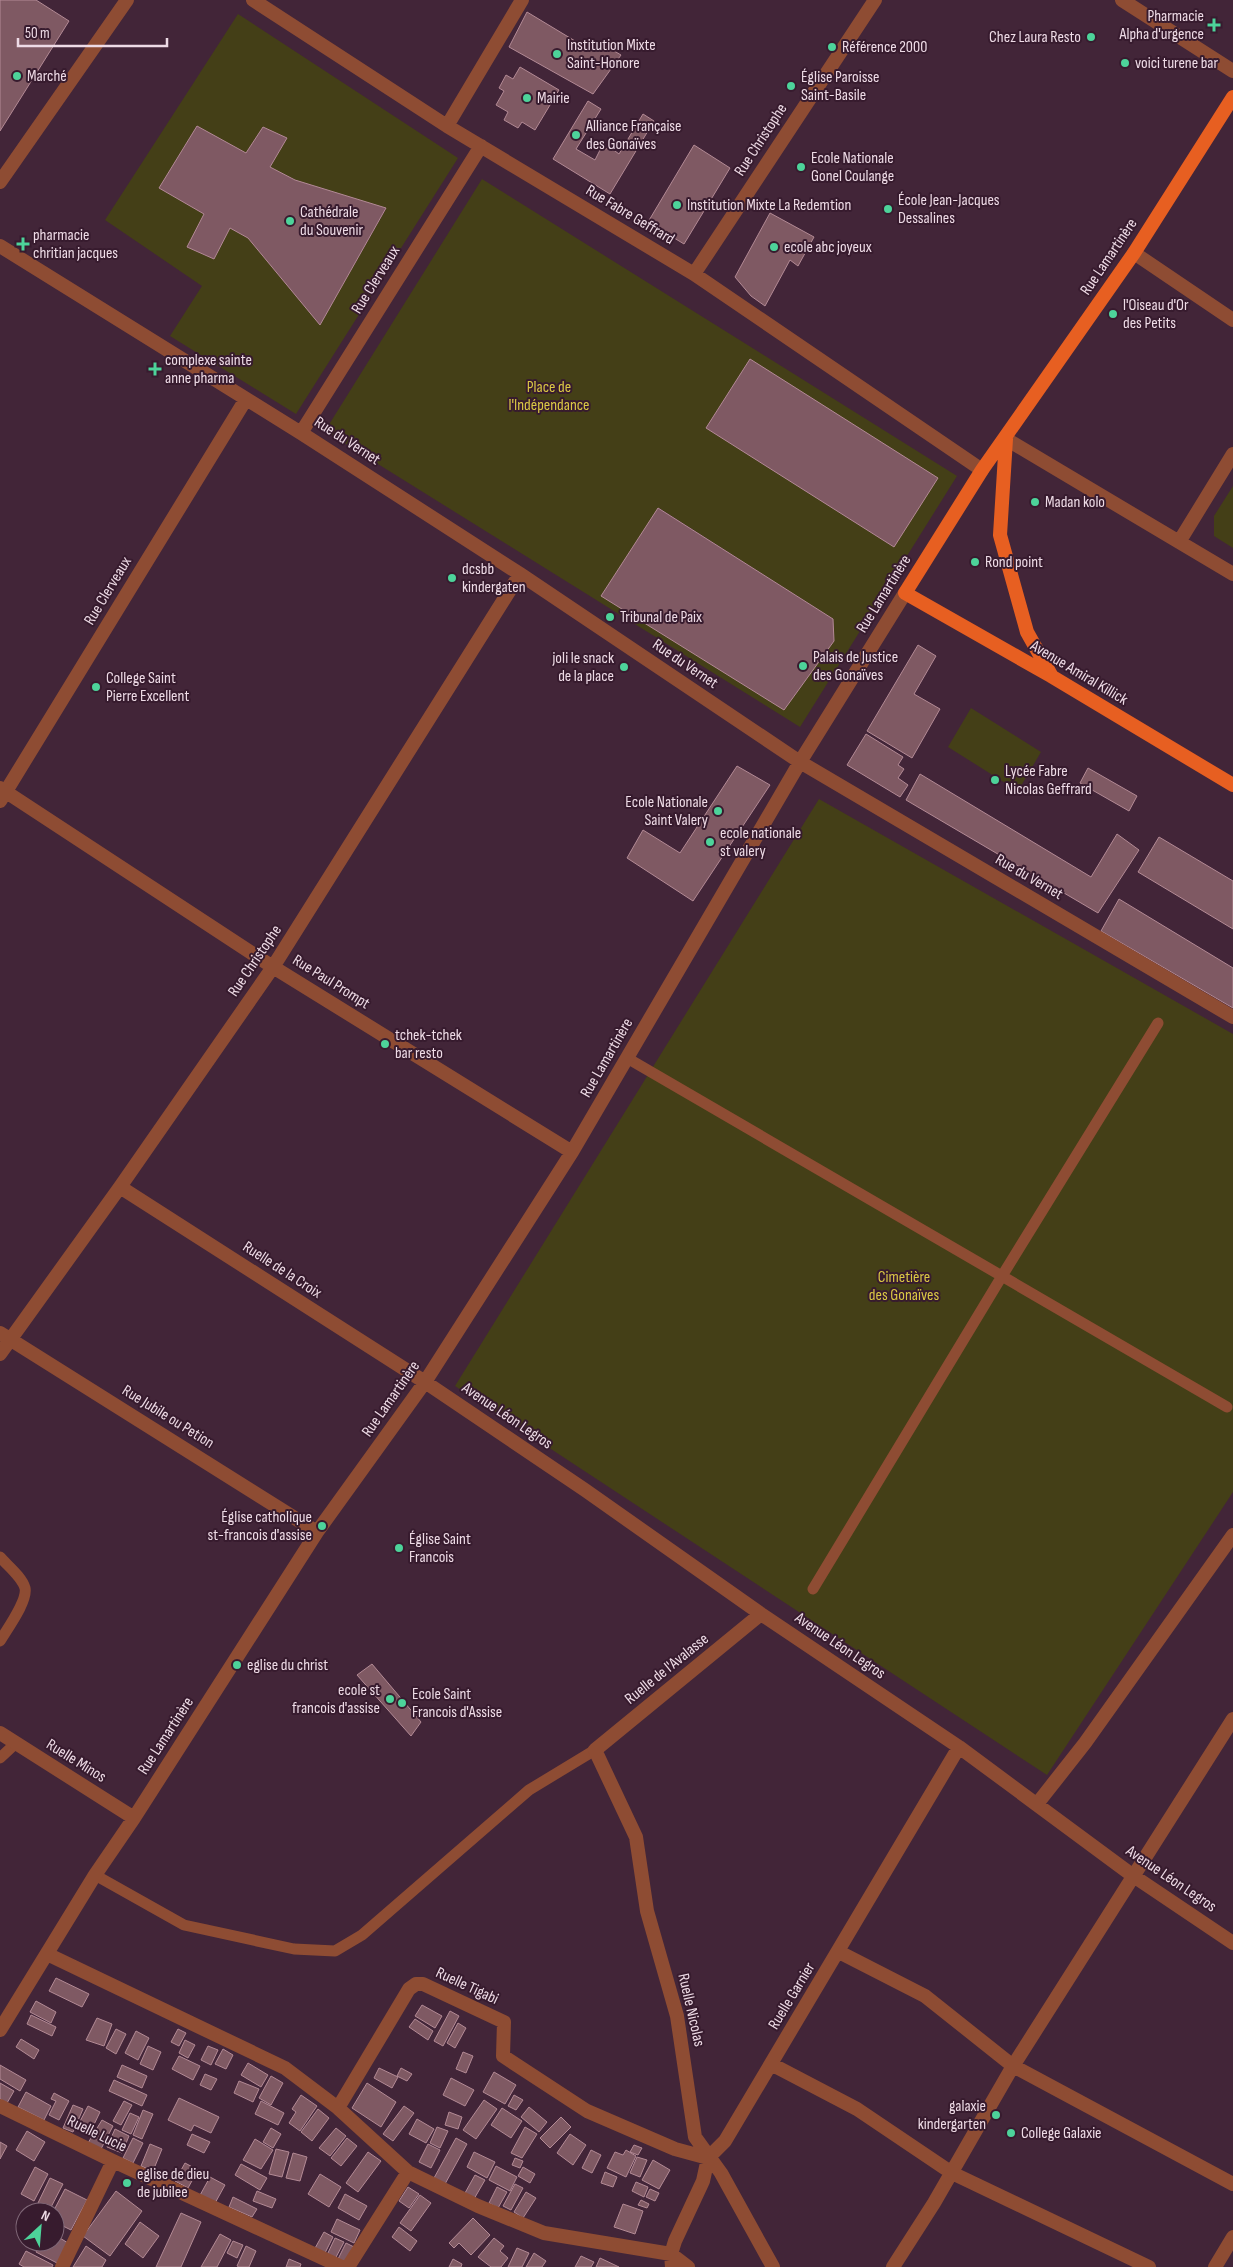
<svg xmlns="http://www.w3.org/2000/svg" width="1233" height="2267" font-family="'Sofia Sans Condensed',sans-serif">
<rect width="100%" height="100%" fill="#422538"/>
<path fill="#443f17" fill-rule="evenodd" d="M238,14L458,158L296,414L170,336L202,286L105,220ZM197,126L246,153L263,127L287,138L270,167L295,180L386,209L320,325L248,238L230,228L214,259L187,247L204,214L159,188Z
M482,179L957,476L800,727L325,431ZM750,359L937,478L894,547L706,428ZM659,508L833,619L834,641L784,710L601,596Z
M1233,486V548L1214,536V516Z
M971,708L1041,752L1018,791L948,747Z
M819,799L1233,1034V1492L1047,1775L455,1386Z"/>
<path fill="#7f5963" stroke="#b38a95" d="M0,0H36L69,21L0,131Z
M527,12L590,50L597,41L621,55L593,94L509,47Z
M520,67L559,90L535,130L522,122L518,128L504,120L508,112L496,105L504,91L499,88L506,75L513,79Z
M588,101L601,109L576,149L595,160L600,150L611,148L619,154L643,114L654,121L610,194L553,159Z
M197,126L246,153L263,127L287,138L270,167L295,180L386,208L320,325L248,238L230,228L214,259L187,247L204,214L159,188Z
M694,145L730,168L684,244L648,222Z
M770,213L814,237L798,266L790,260L765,306L751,296L735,277Z
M750,359L938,478L894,547L706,428Z
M658,508L833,619L834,641L784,710L601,596Z
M918,645L936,656L914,694L940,709L912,758L867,731Z
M866,734L903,757L898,765L904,769L898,778L908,785L900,797L847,765Z
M737,766L770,785L693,901L627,858L643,830L680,853Z
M1088,768L1137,796L1129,811L1080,783Z
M920,774L1091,877L1117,834L1139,850L1098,913L906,800Z
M1159,837L1233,881V929L1138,872Z
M1119,899L1233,968V1008L1101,931Z
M372,1664L421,1722L411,1736L357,1675Z
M56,1978L89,1994L82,2007L49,1991Z
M36,2001L56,2012L51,2023L30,2012Z
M422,2005L442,2016L435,2028L415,2016Z
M450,2011L459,2016L443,2046L434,2041Z
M31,2015L56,2027L52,2036L27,2024Z
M97,2018L112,2024L104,2046L86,2040Z
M415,2019L433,2031L428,2040L409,2027Z
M458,2023L466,2028L455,2048L447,2043Z
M116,2029L126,2034L116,2054L106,2048Z
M178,2029L186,2033L179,2046L171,2042Z
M136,2031L149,2038L138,2060L125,2053Z
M21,2039L39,2050L34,2059L16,2047Z
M185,2040L195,2045L188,2058L179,2053Z
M148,2046L161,2052L153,2070L140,2064Z
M208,2046L218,2050L211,2065L201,2060Z
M223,2049L233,2055L226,2069L215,2064Z
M463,2052L473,2056L466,2073L456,2069Z
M179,2056L200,2066L193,2080L172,2069Z
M248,2063L268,2075L261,2087L241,2075Z
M0,2065L26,2080L20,2091L0,2079Z
M122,2065L147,2076L142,2088L117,2077Z
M379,2068L398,2077L392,2088L374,2078Z
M401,2068L412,2074L407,2081L397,2076Z
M494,2072L516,2085L505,2104L483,2092Z
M205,2074L217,2079L211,2090L200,2085Z
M271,2076L283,2083L271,2105L259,2098Z
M451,2078L474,2090L465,2106L443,2095Z
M114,2080L147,2095L142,2106L109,2091Z
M239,2081L259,2089L253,2102L234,2093Z
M0,2083L14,2091L7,2103L0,2099Z
M367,2083L396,2102L381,2127L352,2108Z
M26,2092L51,2106L44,2120L18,2107Z
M54,2093L69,2101L59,2120L49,2115L56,2101L51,2099Z
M301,2095L317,2106L300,2131L289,2123L296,2112L292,2109Z
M514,2095L523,2100L516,2110L508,2106Z
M179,2098L219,2117L211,2133L194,2125L191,2131L168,2120Z
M484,2100L497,2109L476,2139L463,2130Z
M124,2101L132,2105L121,2125L113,2121Z
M261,2101L284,2113L278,2125L255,2114Z
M73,2105L83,2109L73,2132L63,2128Z
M88,2106L100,2112L89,2135L76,2129Z
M404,2106L414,2113L393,2141L383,2134Z
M529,2107L547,2122L539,2132L521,2117Z
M502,2108L522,2121L511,2138L491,2125Z
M318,2109L329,2118L312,2141L301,2132Z
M143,2110L153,2114L142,2139L133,2135Z
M449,2112L462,2117L458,2129L445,2125Z
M130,2113L139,2117L131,2134L122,2130Z
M561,2117L571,2127L550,2148L540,2138Z
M417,2119L434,2129L426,2143L409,2134Z
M102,2120L113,2126L101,2149L88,2143Z
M437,2127L448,2131L440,2148L430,2143Z
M525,2127L537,2134L522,2158L511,2153Z
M271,2128L281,2134L273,2148L263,2142Z
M336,2128L346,2136L330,2156L319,2148Z
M115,2129L129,2136L122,2153L107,2147Z
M27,2131L45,2142L34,2161L16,2150Z
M192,2134L210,2142L204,2153L187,2145Z
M570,2134L586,2145L573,2165L557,2153Z
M133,2138L143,2143L133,2163L123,2158Z
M347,2138L357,2146L341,2166L331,2158Z
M456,2138L467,2144L445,2184L434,2178Z
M255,2139L273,2150L261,2169L243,2160Z
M0,2142L7,2146L0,2159Z
M150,2144L162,2149L153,2171L141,2166Z
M428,2144L440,2150L431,2168L419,2162Z
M634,2145L642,2148L638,2155L630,2152Z
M276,2149L289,2152L282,2177L269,2174Z
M591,2150L601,2155L592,2173L582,2168Z
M626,2150L636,2156L626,2177L607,2168L615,2152L623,2155Z
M368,2152L381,2161L358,2192L346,2183Z
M474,2152L495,2162L487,2178L467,2167Z
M293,2153L307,2157L300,2181L286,2178Z
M637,2157L647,2160L640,2177L630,2173Z
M515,2158L523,2161L520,2168L512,2165Z
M653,2160L670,2170L659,2189L642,2180Z
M185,2163L198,2170L188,2188L175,2181Z
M241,2164L267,2178L260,2190L235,2175Z
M496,2166L517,2177L510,2191L489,2180Z
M35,2167L48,2174L34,2201L21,2194Z
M523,2167L535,2174L530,2183L518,2176Z
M605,2172L617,2177L613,2187L601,2183Z
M320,2174L341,2187L329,2207L308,2194Z
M475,2175L485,2180L474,2199L465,2193Z
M210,2177L225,2185L214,2205L199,2197Z
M50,2178L63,2184L50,2209L38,2203Z
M636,2182L648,2187L644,2197L632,2191Z
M515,2184L523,2188L511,2210L503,2206Z
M408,2187L419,2194L409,2208L399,2201Z
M497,2187L507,2192L498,2208L489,2203Z
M65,2189L87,2200L71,2230L55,2222V2212H53Z
M650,2189L659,2193L655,2201L646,2197Z
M116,2191L142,2211L110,2256L83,2236Z
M257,2191L276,2199L272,2208L253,2201Z
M526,2192L536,2198L523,2218L514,2212Z
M345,2194L367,2206L359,2220L338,2208Z
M420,2195L431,2203L411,2231L400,2223Z
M233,2197L257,2209L252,2217L229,2207Z
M641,2200L649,2204L647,2208L638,2205Z
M623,2204L643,2211L635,2234L614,2227Z
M181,2213L201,2222L181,2267H156Z
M473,2218L490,2235L471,2255L459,2243L454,2248L449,2243Z
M337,2219L360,2230L354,2243L331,2232Z
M140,2222L159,2236L143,2258L125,2244Z
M399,2227L417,2241L410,2251L392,2237Z
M324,2232L333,2237L324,2255L314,2250Z
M220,2234L231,2240L217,2267H201Z
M55,2235L68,2243L57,2263L36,2252L41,2242H55Z
M335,2238L344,2242L334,2261L326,2257Z
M494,2238L504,2246L500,2251L508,2258L501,2267H491L478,2257Z
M233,2241L243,2245L237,2258L227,2253Z
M346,2243L354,2247L344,2265L337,2261Z
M86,2246L106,2260L102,2267H73Z
M246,2246L256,2251L249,2267H239L237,2266Z
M517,2248L529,2253L522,2267H508Z
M26,2251L53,2265L52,2267H24L19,2264Z
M534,2253L546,2261L542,2267H526Z
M581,2256L594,2262L591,2267H575Z
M600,2258L619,2267H596Z
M289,2259L301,2264L300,2267H286Z
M453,2259L462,2264L461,2267H449Z"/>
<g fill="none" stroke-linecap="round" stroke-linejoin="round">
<path stroke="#8e4c33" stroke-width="11" d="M627,1058L1227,1407
M0,1557C8,1566 22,1577 25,1588C28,1601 7,1629 0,1641
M813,1589L1002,1276L1158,1023
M0,1758L15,1744
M95,1875L184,1925L294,1949L335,1951L362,1935L529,1790L595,1750"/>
<path stroke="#8e4c33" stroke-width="14" d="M253,0L447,126L694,274L982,470
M447,126L522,0
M0,182L127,0
M0,246L301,433L520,574L800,762L1233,1017
M1134,253L1233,320
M694,274L875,0
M301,433L481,146
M1006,439L1233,574
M1179,542L1233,454
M0,788L273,967L572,1152
M0,801L246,399
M120,1187L425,1382L585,1490L761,1614L959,1747L1132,1875L1233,1943
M0,1333L317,1532
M0,1354L120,1187L273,967L520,574
M761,1614L595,1750L636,1837L647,1911L677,2016L695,2137L721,2173L773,2267
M0,1733L134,1818
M1037,1804L1085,1743L1233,1535
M839,1952L925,1996L1013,2066L1233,2184
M47,1954L285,2068L338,2108L408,2172L478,2206L544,2233L671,2254L688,2267
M0,2030L95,1875L134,1818L317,1532L425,1382L572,1152L800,762L905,593
M771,2064L857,2109L952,2173L1149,2267
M0,2106L113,2161L342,2267
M338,2108L409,1989L416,1984H423L504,2022L503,2056L587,2111L675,2149L708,2158
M62,2267L113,2161
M348,2267L408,2172
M672,2267L671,2254L675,2241L703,2181L708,2158L725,2141L959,1747
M893,2267L934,2203L1013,2066L1233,1719
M1215,2267L1233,2237"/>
<path stroke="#8e4c33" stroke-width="14" d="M1122,0L1233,71"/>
<path stroke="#e75f21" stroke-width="14" d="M1233,97L1134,253L982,470L905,593L1051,676L1233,785
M1006,439L1000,535L1027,632L1051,675"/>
</g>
<g fill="#4dd39a" stroke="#371b2e" stroke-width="2">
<path d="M1211.5 17.5h5v5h5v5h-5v5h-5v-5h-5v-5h5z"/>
<circle cx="1091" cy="37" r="5"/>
<circle cx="832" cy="47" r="5"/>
<circle cx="557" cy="54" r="5"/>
<circle cx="1125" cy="63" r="5"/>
<circle cx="17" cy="76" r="5"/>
<circle cx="791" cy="86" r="5"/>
<circle cx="527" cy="98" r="5"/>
<circle cx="576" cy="135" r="5"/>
<circle cx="801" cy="167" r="5"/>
<circle cx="677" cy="205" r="5"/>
<circle cx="888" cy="209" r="5"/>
<circle cx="290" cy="221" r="5"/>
<path d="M20.5 236.5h5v5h5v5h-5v5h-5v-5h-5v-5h5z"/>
<circle cx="774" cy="247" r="5"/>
<circle cx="1113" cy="314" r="5"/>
<path d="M152.5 361.5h5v5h5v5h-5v5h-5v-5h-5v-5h5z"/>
<circle cx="1035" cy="502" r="5"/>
<circle cx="975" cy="562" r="5"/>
<circle cx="452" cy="578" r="5"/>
<circle cx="610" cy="617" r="5"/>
<circle cx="803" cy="666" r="5"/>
<circle cx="624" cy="667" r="5"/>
<circle cx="96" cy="687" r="5"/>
<circle cx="995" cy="780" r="5"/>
<circle cx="718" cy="811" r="5"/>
<circle cx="710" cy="842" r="5"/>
<circle cx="385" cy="1044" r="5"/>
<circle cx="322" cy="1526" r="5"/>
<circle cx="399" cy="1548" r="5"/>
<circle cx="237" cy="1665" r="5"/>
<circle cx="390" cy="1699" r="5"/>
<circle cx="402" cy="1703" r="5"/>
<circle cx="996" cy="2115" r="5"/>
<circle cx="1011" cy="2133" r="5"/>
<circle cx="127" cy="2183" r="5"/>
</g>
<g text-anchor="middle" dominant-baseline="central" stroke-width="4" stroke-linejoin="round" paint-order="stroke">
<g font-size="16" fill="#eedbe6" stroke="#371b2e" text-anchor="start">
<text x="1204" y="16" text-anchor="end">Pharmacie<tspan x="1204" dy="18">Alpha d'urgence</tspan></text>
<text x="1081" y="37" text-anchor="end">Chez Laura Resto</text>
<text x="567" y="45">Institution Mixte<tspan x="567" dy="18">Saint-Honore</tspan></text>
<text x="842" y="47">Référence 2000</text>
<text x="1135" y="63">voici turene bar</text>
<text x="27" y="76">Marché</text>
<text x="801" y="77">Église Paroisse<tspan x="801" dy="18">Saint-Basile</tspan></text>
<text x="537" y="98">Mairie</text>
<text x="586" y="126">Alliance Française<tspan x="586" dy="18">des Gonaïves</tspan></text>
<text x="811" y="158">Ecole Nationale<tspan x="811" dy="18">Gonel Coulange</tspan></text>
<text x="898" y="200">École Jean-Jacques<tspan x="898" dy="18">Dessalines</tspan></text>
<text x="687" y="205">Institution Mixte La Redemtion</text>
<text x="300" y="212">Cathédrale<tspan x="300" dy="18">du Souvenir</tspan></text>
<text x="33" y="235">pharmacie<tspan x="33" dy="18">chritian jacques</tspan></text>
<text x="784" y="247">ecole abc joyeux</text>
<text x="1123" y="305">l'Oiseau d'Or<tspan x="1123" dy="18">des Petits</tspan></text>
<text x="165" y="360">complexe sainte<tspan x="165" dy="18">anne pharma</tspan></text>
<text x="1045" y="502">Madan kolo</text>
<text x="985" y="562">Rond point</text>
<text x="462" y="569">dcsbb<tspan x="462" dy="18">kindergaten</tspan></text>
<text x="620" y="617">Tribunal de Paix</text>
<text x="813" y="657">Palais de Justice<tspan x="813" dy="18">des Gonaïves</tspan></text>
<text x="614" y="658" text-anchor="end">joli le snack<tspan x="614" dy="18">de la place</tspan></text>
<text x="106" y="678">College Saint<tspan x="106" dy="18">Pierre Excellent</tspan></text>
<text x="1005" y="771">Lycée Fabre<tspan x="1005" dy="18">Nicolas Geffrard</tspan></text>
<text x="708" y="802" text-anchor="end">Ecole Nationale<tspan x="708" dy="18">Saint Valery</tspan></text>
<text x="720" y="833">ecole nationale<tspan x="720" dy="18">st valery</tspan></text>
<text x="395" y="1035">tchek-tchek<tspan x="395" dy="18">bar resto</tspan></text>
<text x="312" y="1517" text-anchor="end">Église catholique<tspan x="312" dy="18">st-francois d'assise</tspan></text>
<text x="409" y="1539">Église Saint<tspan x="409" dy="18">Francois</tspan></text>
<text x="247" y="1665">eglise du christ</text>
<text x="380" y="1690" text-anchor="end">ecole st<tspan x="380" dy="18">francois d'assise</tspan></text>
<text x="412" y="1694">Ecole Saint<tspan x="412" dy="18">Francois d'Assise</tspan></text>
<text x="986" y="2106" text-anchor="end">galaxie<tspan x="986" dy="18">kindergarten</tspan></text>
<text x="1021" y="2133">College Galaxie</text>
<text x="137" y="2174">eglise de dieu<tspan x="137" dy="18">de jubilee</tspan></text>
</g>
<g font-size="16" fill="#eedbe6" stroke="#371b2e">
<text transform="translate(761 140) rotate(-57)">Rue Christophe</text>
<text transform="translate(630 215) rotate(31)">Rue Fabre Geffrard</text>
<text transform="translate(1109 257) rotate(-56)">Rue Lamartinère</text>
<text transform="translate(376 280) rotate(-58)">Rue Clerveaux</text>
<text transform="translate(347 441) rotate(33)">Rue du Vernet</text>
<text transform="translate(108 591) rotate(-59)">Rue Clerveaux</text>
<text transform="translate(884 594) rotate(-58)">Rue Lamartinère</text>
<text transform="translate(685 664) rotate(34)">Rue du Vernet</text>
<text transform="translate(1079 673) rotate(31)">Avenue Amiral Killick</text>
<text transform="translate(1029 877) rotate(30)">Rue du Vernet</text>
<text transform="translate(255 961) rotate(-56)">Rue Christophe</text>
<text transform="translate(331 982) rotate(32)">Rue Paul Prompt</text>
<text transform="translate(607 1058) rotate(-60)">Rue Lamartinère</text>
<text transform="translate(282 1270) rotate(33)">Ruelle de la Croix</text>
<text transform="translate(391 1399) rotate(-55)">Rue Lamartinère</text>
<text transform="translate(507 1416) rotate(34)">Avenue Léon Legros</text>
<text transform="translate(168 1417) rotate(32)">Rue Jubile ou Petion</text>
<text transform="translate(840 1646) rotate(34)">Avenue Léon Legros</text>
<text transform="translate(667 1669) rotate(-39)">Ruelle de l'Avalasse</text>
<text transform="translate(166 1736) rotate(-57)">Rue Lamartinère</text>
<text transform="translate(76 1761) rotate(32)">Ruelle Minos</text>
<text transform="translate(1171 1879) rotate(34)">Avenue Léon Legros</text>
<text transform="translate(467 1986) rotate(25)">Ruelle Tigabi</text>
<text transform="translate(792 1996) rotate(-59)">Ruelle Garnier</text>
<text transform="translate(691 2010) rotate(77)">Ruelle Nicolas</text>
<text transform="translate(97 2134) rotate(26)">Ruelle Lucie</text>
</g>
<g font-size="16" fill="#dac844" stroke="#371b2e">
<text x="549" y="387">Place de<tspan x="549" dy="18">l'Indépendance</tspan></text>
<text x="904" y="1277">Cimetière<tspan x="904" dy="18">des Gonaïves</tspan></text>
</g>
</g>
<g transform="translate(40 2227) rotate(26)"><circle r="24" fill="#371b2e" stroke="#806878"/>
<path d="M0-4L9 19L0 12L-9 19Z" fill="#4dd39a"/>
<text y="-8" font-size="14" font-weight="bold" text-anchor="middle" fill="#eedbe6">N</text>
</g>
<path d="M18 38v8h149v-8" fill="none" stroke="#eedbe6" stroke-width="2.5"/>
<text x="25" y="38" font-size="15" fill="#eedbe6" stroke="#371b2e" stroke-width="4" paint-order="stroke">50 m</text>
</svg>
